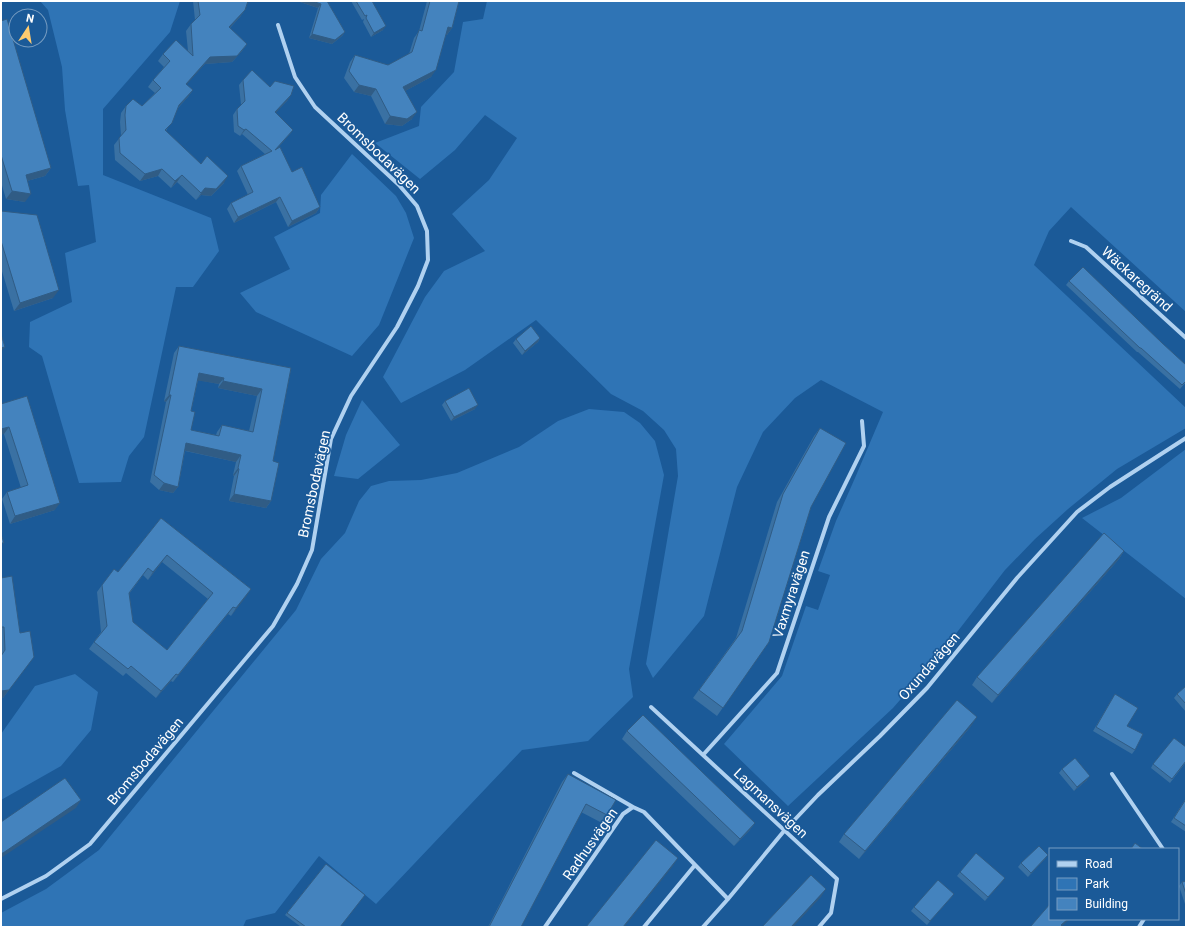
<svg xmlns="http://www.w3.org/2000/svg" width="1187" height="928" font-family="Roboto,sans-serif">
<rect width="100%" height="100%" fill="#1b5a98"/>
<path fill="#2f74b5" d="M40,1H180L170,32L103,109V175L211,218L219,251L193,287H176L144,437L129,456L121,482L79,483L42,356L29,347L30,322L72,302L65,253L96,242L89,185L78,186L65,110L62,67L48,10Z
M487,1H1186V312L1071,207L1049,231L1034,265L1186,408V428L1117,469L1068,509L1035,539L1005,570L941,653L893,708L788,806L724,744L782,676L806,606L818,610L830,575L818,571L836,521L855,478L883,412L821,380L795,398L763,432L737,487L704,616L653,678L646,664L678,476L676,449L664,430L643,411L611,394L536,320L465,370L401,403L383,377L425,297L444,271L485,251L452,214L489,180L517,138L485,115L455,150L420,179L375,143L419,126L421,107L454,72L463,22L483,19Z
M352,154L396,196L406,213L414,238L379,325L352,356L256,312L240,293L290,269L274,237L320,213L321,195Z
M362,400L400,445L358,479L334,476L346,435Z
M589,409L624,412L640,423L655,441L664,475L629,669L633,697L588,741L522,750L376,904L319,856L275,913L246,920L243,927H1V913L46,889L99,850L296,610L321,559L345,533L359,501L371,486L389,481L421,480L457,473L519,447L558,421Z
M1186,449V599L1082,518L1121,498Z
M75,674L98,692L91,730L61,766L1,800V734L35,686Z"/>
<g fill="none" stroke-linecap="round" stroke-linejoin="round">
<path stroke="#b0d1f0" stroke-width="4" d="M1071,241L1086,247L1186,338
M651,707L837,879L831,913L819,927
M703,755L777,673L829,517L864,446L862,421
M574,773L633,807
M1112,774L1163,849
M1,899L46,876L90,844L273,626L297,584L312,550L331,439L351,396L397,327L418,286L428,260L427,231L417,206L399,185L315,107L295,77L278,25
M545,927L623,814L633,807L644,812L728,899
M644,927L695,865
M703,927L728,899L784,831L818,795L880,736L927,688L1017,578L1077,512L1110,487L1186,438
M1139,927L1144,919"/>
</g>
<path fill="#3a71a3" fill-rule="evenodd" d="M193,1H248L245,10L240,17L230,28L247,44L242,51L232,62L205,64L186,84L193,90L188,97L178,108L166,131L201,164L224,183L211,196L201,195L196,200L177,182L171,188L158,176L140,181L115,160L114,145L121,136L120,122L121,113L126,106H142L155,93L148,87L153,80L164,67L158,61L163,54L188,51L186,31L191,24L195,20Z
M297,1H327L345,32L342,36L332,44L309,38L318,8Z
M351,1H372L383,30L371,37L363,22L364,19L362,20Z
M427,1H459L452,28L447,35H446L431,77L405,91L412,119L402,126L385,124L371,96L354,92L344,78L350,62L355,55L388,65L409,54L414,38L419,31Z
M1,21L51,168L45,176L27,181L25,202L6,199L1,182Z
M243,80L270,87L291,95L287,101L275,113L293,130L289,135L277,149L292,172L320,207L316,213L288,227L276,202L234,223L227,209L231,203L248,195L237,171L241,166L265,154L242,134L240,136L234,132L233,115L237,109L241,105L239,85Z
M1,211L53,298L14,311L1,268Z
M1069,281L1162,343L1186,365V382L1180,389L1138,352H1137L1066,285Z
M540,338L538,342L522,355L513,343L516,339Z
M179,346L291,368L273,461L271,501L266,508L229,501L234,476L233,475L236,462L185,451L178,487L173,493L159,490L150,482L166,402L164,401L174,353ZM198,380L219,384L218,388L257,396L249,431L222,425L217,432L216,435L191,430V411Z
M445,401L475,409L451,421L442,405Z
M1,404L55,510L10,524L2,499L7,492L21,488L4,434Z
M820,428L811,507L769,642L717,716L693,698L736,638L777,502L814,436Z
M161,518L251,589L231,616L228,614L173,682L171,681L156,698L126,673L123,676L89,649L101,632L97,592L102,585L118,572ZM162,562L208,599L167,650L133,622L129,594L143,575L148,580Z
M1124,551L1119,559L992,703L972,685L977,677Z
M1,578L20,633L28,664L3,698H1Z
M1186,686V712L1174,698L1177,694Z
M1115,694L1135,750L1132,754L1093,731Z
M972,725L859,859L839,842L844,834Z
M627,731L755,823L749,831L734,846L622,739Z
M1186,762L1170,783L1151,768L1153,764Z
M1062,769L1087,780L1074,791L1059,773Z
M568,774L607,815L602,823L581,812L521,927H488L562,782Z
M1186,798V832L1171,822Z
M1048,855L1045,859L1028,877L1018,867L1021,863Z
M326,864L340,927H301L285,915Z
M960,872L1005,878L985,901L957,876Z
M1186,881V907L1179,886L1182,882Z
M954,894L927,925L911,911L914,907Z"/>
<path fill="#305c85" d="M297,1H312L321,4L318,8Z
M245,10L240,17L224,34L229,27Z
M386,26L383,30L371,37L374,33Z
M448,27L452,28L447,35L443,34Z
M345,32L342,36L332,44L309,38L312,34Z
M247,44L242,51L232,62L205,64L181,91L186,84L210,57Z
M436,70L431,77L398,95L403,87Z
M359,85L376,89L371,96L354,92Z
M193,90L188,97L174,112L179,105Z
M291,95L287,101L271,118L275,112Z
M417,112L412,119L402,126L385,124L390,116Z
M246,129L242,134L240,136L244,130Z
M293,130L289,135L271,156L275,150Z
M51,168L45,176L20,183L26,175Z
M162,169L158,176L140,181L145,174Z
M182,175L177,182L171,188L175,181Z
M228,176L224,183L211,196L201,195L196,200L205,188Z
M12,191L31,194L25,202L6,199Z
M280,197L276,202L234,223L238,217Z
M320,207L316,213L288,227L292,221Z
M59,290L53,298L14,311L20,303Z
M540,338L538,342L522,355L525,351Z
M5,347L1,352V348Z
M199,373L224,378L219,384L195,380Z
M223,381L262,389L257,396L218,388Z
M169,395H171L166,402L164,401Z
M478,405L475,409L451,421L454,417Z
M9,427L4,434L1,435V429Z
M186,443L241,455L236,462L182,450Z
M238,468L239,469L234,476L233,475Z
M164,483L178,487L173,493L159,490Z
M234,494L271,501L266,508L229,501Z
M60,503L55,510L10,524L15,516Z
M1124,551L1119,559L992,703L998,695Z
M167,555L162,562L148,580L153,572Z
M251,589L246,597L231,616L236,608Z
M233,607L228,614L173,682L178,675Z
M28,664L3,698H1V691Z
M176,674L171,681L156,698L161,691Z
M977,717L972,725L859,859L865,851Z
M1090,776L1087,780L1074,791L1077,787Z
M81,800L76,808L1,858V853Z
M755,823L749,831L734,846L740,839Z
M1048,855L1045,859L1028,877L1031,873Z
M678,858L673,866L624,927H623Z
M1005,878L1002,882L985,901L988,897Z
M826,889L821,897L793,927H791Z
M954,894L951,898L927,925L930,921Z
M1068,919H1070L1061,927V925Z"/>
<path fill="#4483be" stroke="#305c85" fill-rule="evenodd" d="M198,1H248L245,10L229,27L247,44L237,56L210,57L186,84L193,90L179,105L172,123L165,130L201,164L207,156L228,176L216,189L205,188L201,193L182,175L175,181L162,169L145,174L120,153L119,138L126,130L125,115L126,106L133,99L142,106L161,88L153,80L170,61L163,54L176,40L193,56L191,24L200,15Z
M312,1H327L345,32L335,40L312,34L321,4Z
M356,1H372L386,26L374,33L366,18L367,15L365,16Z
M430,1H459L452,28L448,27L436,70L403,87L417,112L407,119L390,116L376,89L359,85L349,71L355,55L388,65L412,52L419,30L422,31Z
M7,19L51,168L26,175L31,194L12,191L1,155V21Z
M252,70L270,87L275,81L294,86L291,95L275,112L293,130L275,150L280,147L292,172L302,167L320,207L292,221L280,197L238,217L231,203L253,192L241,166L272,151L246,129L244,130L238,126L237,109L245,101L243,80Z
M1,211L37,215L59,290L20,303L1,241Z
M1083,267L1162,343L1186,365V381L1182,385L1141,348H1140L1069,281Z
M531,326L540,338L525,351L516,339Z
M1,334L5,347L1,348Z
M179,346L291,368L273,461L279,463L271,501L234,494L239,469L238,468L241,455L186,443L178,487L164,483L154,475L171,395H169ZM199,373L224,378L223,381L262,389L253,432L222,425L219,436L191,430L195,412L191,411Z
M469,388L478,405L454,417L445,401Z
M27,396L60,503L15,516L7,492L28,485L9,427L1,429V404Z
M820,428L846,443L811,507L769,642L723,708L699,690L742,631L783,494Z
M161,518L251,589L236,608L233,607L178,675L176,674L161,691L131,666L128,669L94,642L107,626L102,585L114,569L118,572ZM167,555L213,593L167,650L133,622L129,593L148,568L153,572Z
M1104,533L1124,551L998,695L977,677Z
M1,534L4,543H1Z
M12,576L20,633L30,631L34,657L9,690L1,691V656L5,650L4,627H1V578Z
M1186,686V704L1177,694Z
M1115,694L1138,708L1127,726L1143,734L1135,750L1096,727Z
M957,700L977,717L865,851L844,834Z
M643,715L755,823L740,839L627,731Z
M1174,738L1186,747V761L1172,779L1153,764Z
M1075,758L1090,776L1077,787L1062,769Z
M568,774L616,800L607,815L586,804L521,927H489Z
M65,778L81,800L3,853H1V822Z
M1186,799V826L1174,818Z
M656,840L678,858L623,927H586Z
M1135,843L1143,849H1131Z
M1039,846L1048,855L1031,873L1021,863Z
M976,853L1005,878L988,897L960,872Z
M326,864L365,895L340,927H306L287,913Z
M811,875L826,889L791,927H762Z
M938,880L954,894L930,921L914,907Z
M1186,881V894L1182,882Z
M1050,904V919H1068L1061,925L1063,927H1032L1031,926Z"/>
<g text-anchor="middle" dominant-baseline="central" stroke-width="3.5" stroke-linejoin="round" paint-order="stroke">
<g font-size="14" fill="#fff" stroke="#1b5a98">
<text transform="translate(379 153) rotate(44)">Bromsbodavägen</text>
<text transform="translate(1137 279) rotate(42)">Wäckaregränd</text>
<text transform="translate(314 484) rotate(-78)">Bromsbodavägen</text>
<text transform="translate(791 594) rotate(-72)">Vaxmyravägen</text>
<text transform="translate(929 666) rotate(-49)">Oxundavägen</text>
<text transform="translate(145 761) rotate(-50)">Bromsbodavägen</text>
<text transform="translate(771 803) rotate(43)">Lagmansvägen</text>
<text transform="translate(590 844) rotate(-55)">Radhusvägen</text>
</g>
</g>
<rect width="1187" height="928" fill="none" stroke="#ffffff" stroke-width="4"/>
<rect x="1049" y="848" width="130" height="72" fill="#1b5a98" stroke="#769cc1"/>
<rect x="1057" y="861" width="20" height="6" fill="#b0d1f0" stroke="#769cc1"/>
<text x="1085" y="868" font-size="12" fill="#ffffff">Road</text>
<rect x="1057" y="878" width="20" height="12" fill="#2f74b5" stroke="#769cc1"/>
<text x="1085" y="888" font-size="12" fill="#ffffff">Park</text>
<rect x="1057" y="898" width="20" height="12" fill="#4483be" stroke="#769cc1"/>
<text x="1085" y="908" font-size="12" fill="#ffffff">Building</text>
<g transform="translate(28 28) rotate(12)"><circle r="19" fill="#1b5a98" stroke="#769cc1"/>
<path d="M0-3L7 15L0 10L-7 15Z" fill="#ffcb6f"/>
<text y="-6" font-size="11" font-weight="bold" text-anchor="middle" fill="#ffffff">N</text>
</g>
</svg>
